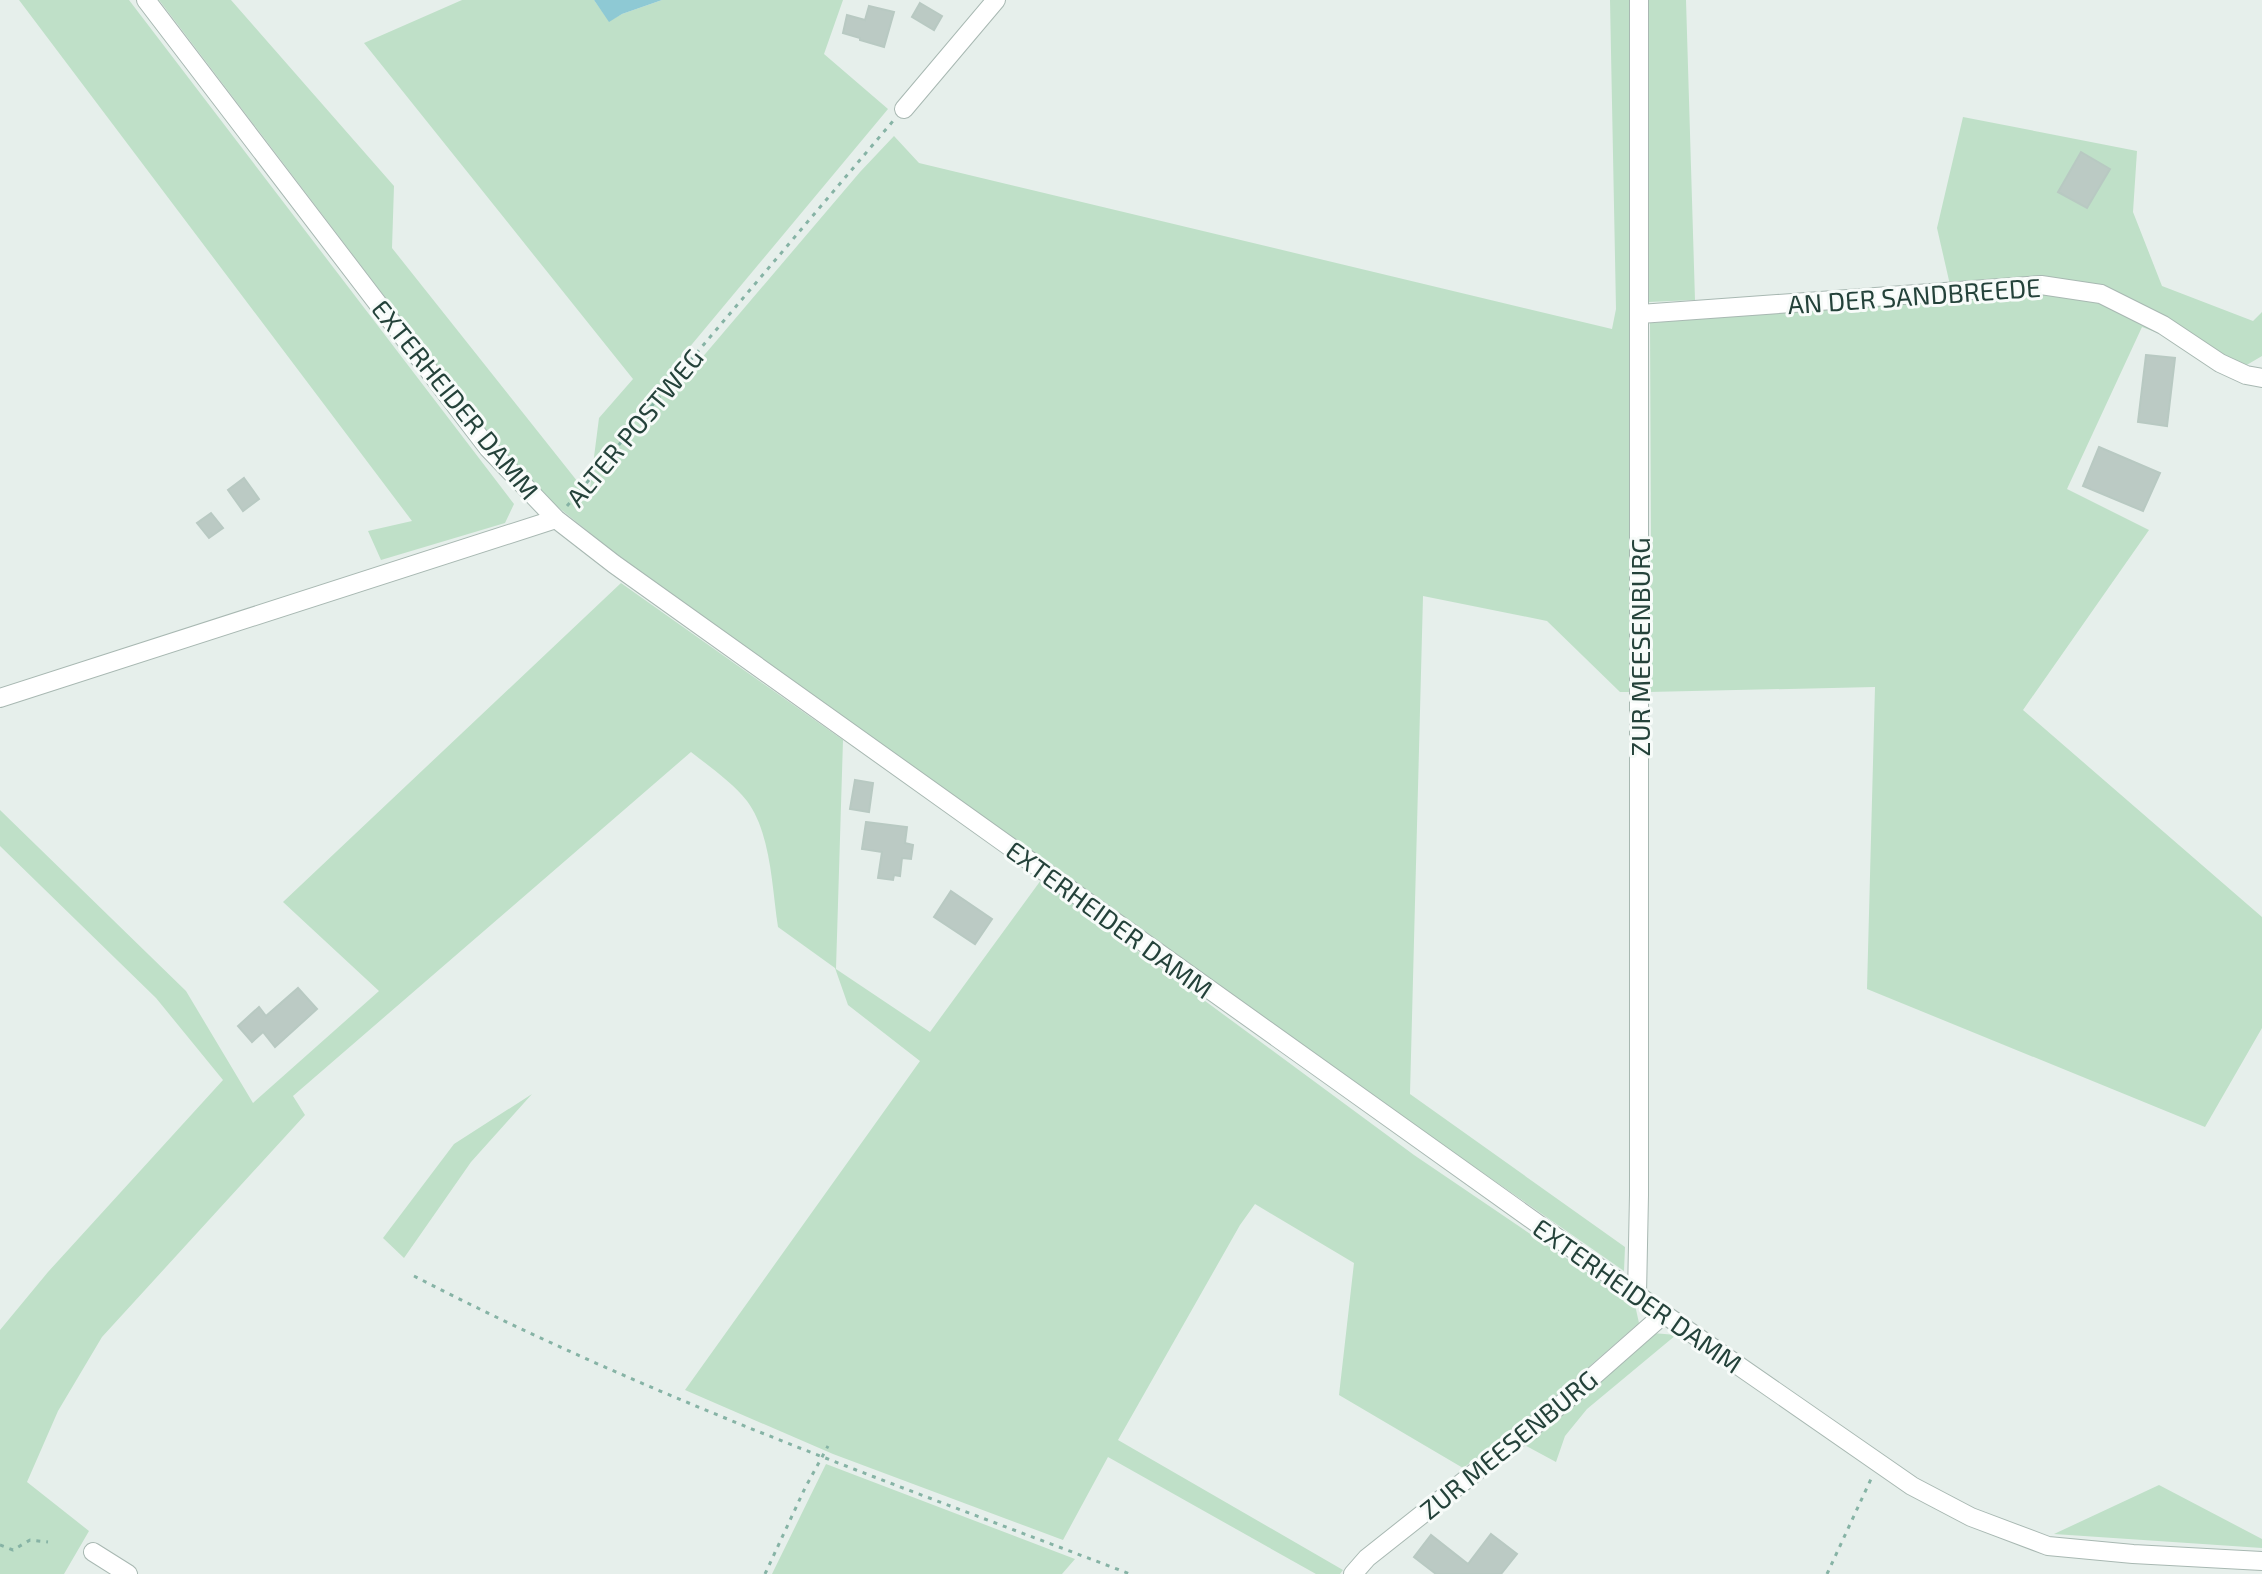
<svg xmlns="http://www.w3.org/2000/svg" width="2262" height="1574" font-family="'Exo 2',sans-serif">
<rect width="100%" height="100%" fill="#e6efeb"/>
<path fill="#bfe0c8" d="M19,0H129L514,504L505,523L381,560L368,531L412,521Z
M159,0H231L394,186L392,248L589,496L599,418L633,379L364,43L462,0H594L609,21L622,14L662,0H843L824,54L888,109L678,361L689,373L860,172L894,136L919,163L1612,329L1616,309L1610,0H1630L1631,556L1629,692H1620L1547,621L1423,596L1410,1094L1625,1247L1624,1271L1381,1102L616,554L548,499L493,439Z
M1649,0H1686L1695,300L1649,302Z
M1963,117L2137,151L2133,212L2162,286L2253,321L2262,312V356L2245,366L2142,327L2067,489L2149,530L2023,710L2262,917V1028L2205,1127L1867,989L1875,687L1648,692L1651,546L1650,323L1953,298L1937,228Z
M621,583L843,740L836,969L930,1032L1041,880L1414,1155L1635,1305L1639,1323L1521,1426L1463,1468L1339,1395L1354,1263L1255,1204L1240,1225L1118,1440L1343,1570L1340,1574H1316L1108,1457L1063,1540L833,1454L685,1390L920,1061L848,1005L835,968L778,927C772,888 771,833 747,801C732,782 710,767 691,752L293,1096L305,1115L102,1337L58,1411L27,1482L89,1531L64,1574H0V1330L48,1272L223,1080L156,998L0,846V810L186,991L253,1103L379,991L283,902Z
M532,1094L471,1162L404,1258L383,1238L454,1144Z
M1653,1333L1676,1335L1587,1409L1565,1436L1556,1462L1521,1443Z
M826,1464L1075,1559L1062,1574H772Z
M2159,1485L2262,1539V1548L2054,1534Z"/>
<path fill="#8ec9d4" d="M594,0H662L622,14L609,22Z"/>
<path fill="#bbcac4" stroke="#b8c9c2" stroke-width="2" d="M920,3L942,16L934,30L912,17Z
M869,6L894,12L884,47L860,40V38L843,33L847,15L865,20Z
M2081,152L2110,169L2087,208L2058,192Z
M2146,355L2175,358L2167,426L2138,422Z
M2099,447L2160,473L2143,511L2083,486Z
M244,478L259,499L243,511L228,490Z
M211,513L223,528L209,538L197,523Z
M855,780L873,783L869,812L850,809Z
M866,822L907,827L905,843L913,845L911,859L902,858L900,876L894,875L893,880L878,878L882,852L862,849Z
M951,891L992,919L975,944L934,917Z
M298,988L317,1009L275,1047L263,1032L252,1042L238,1026L259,1007L266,1016Z
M1491,1534L1517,1554L1501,1574H1436L1414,1557L1431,1535L1468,1564Z"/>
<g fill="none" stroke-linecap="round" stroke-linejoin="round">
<g stroke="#a8b8b2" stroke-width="20">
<path id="minor" d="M146,0L488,448L556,519L614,564L1664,1314L1912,1486L1971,1517L2048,1546L2133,1554L2262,1561
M904,109L996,0
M1640,314L2041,285L2101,294L2163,325L2220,363L2246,375L2262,378
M0,698L556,519
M1637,1295L1639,1195V0
M93,1552L128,1574
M1353,1574L1367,1558L1564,1402L1664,1314"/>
</g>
<path stroke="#86b3a5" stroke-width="3" stroke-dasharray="4 6" stroke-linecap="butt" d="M567,506L893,121
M414,1276C457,1298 501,1320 545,1340C735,1428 934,1499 1130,1574
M0,1545L13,1550L30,1540L48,1542
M765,1574L805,1488L828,1446
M1827,1574L1871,1479"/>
<use href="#minor" stroke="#fff" stroke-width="18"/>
</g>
<g text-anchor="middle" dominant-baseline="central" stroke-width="6" stroke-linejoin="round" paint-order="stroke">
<g font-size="26" fill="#24423a" stroke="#f7fbf9">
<text transform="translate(1914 295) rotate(-4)">AN DER SANDBREEDE</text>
<text transform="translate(456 399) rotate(51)">EXTERHEIDER DAMM</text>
<text transform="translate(634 427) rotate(-50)">ALTER POSTWEG</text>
<text transform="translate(1639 647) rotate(-90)">ZUR MEESENBURG</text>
<text transform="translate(1110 919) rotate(36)">EXTERHEIDER DAMM</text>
<text transform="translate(1638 1295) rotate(35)">EXTERHEIDER DAMM</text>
<text transform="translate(1508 1444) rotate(-39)">ZUR MEESENBURG</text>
</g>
</g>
</svg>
